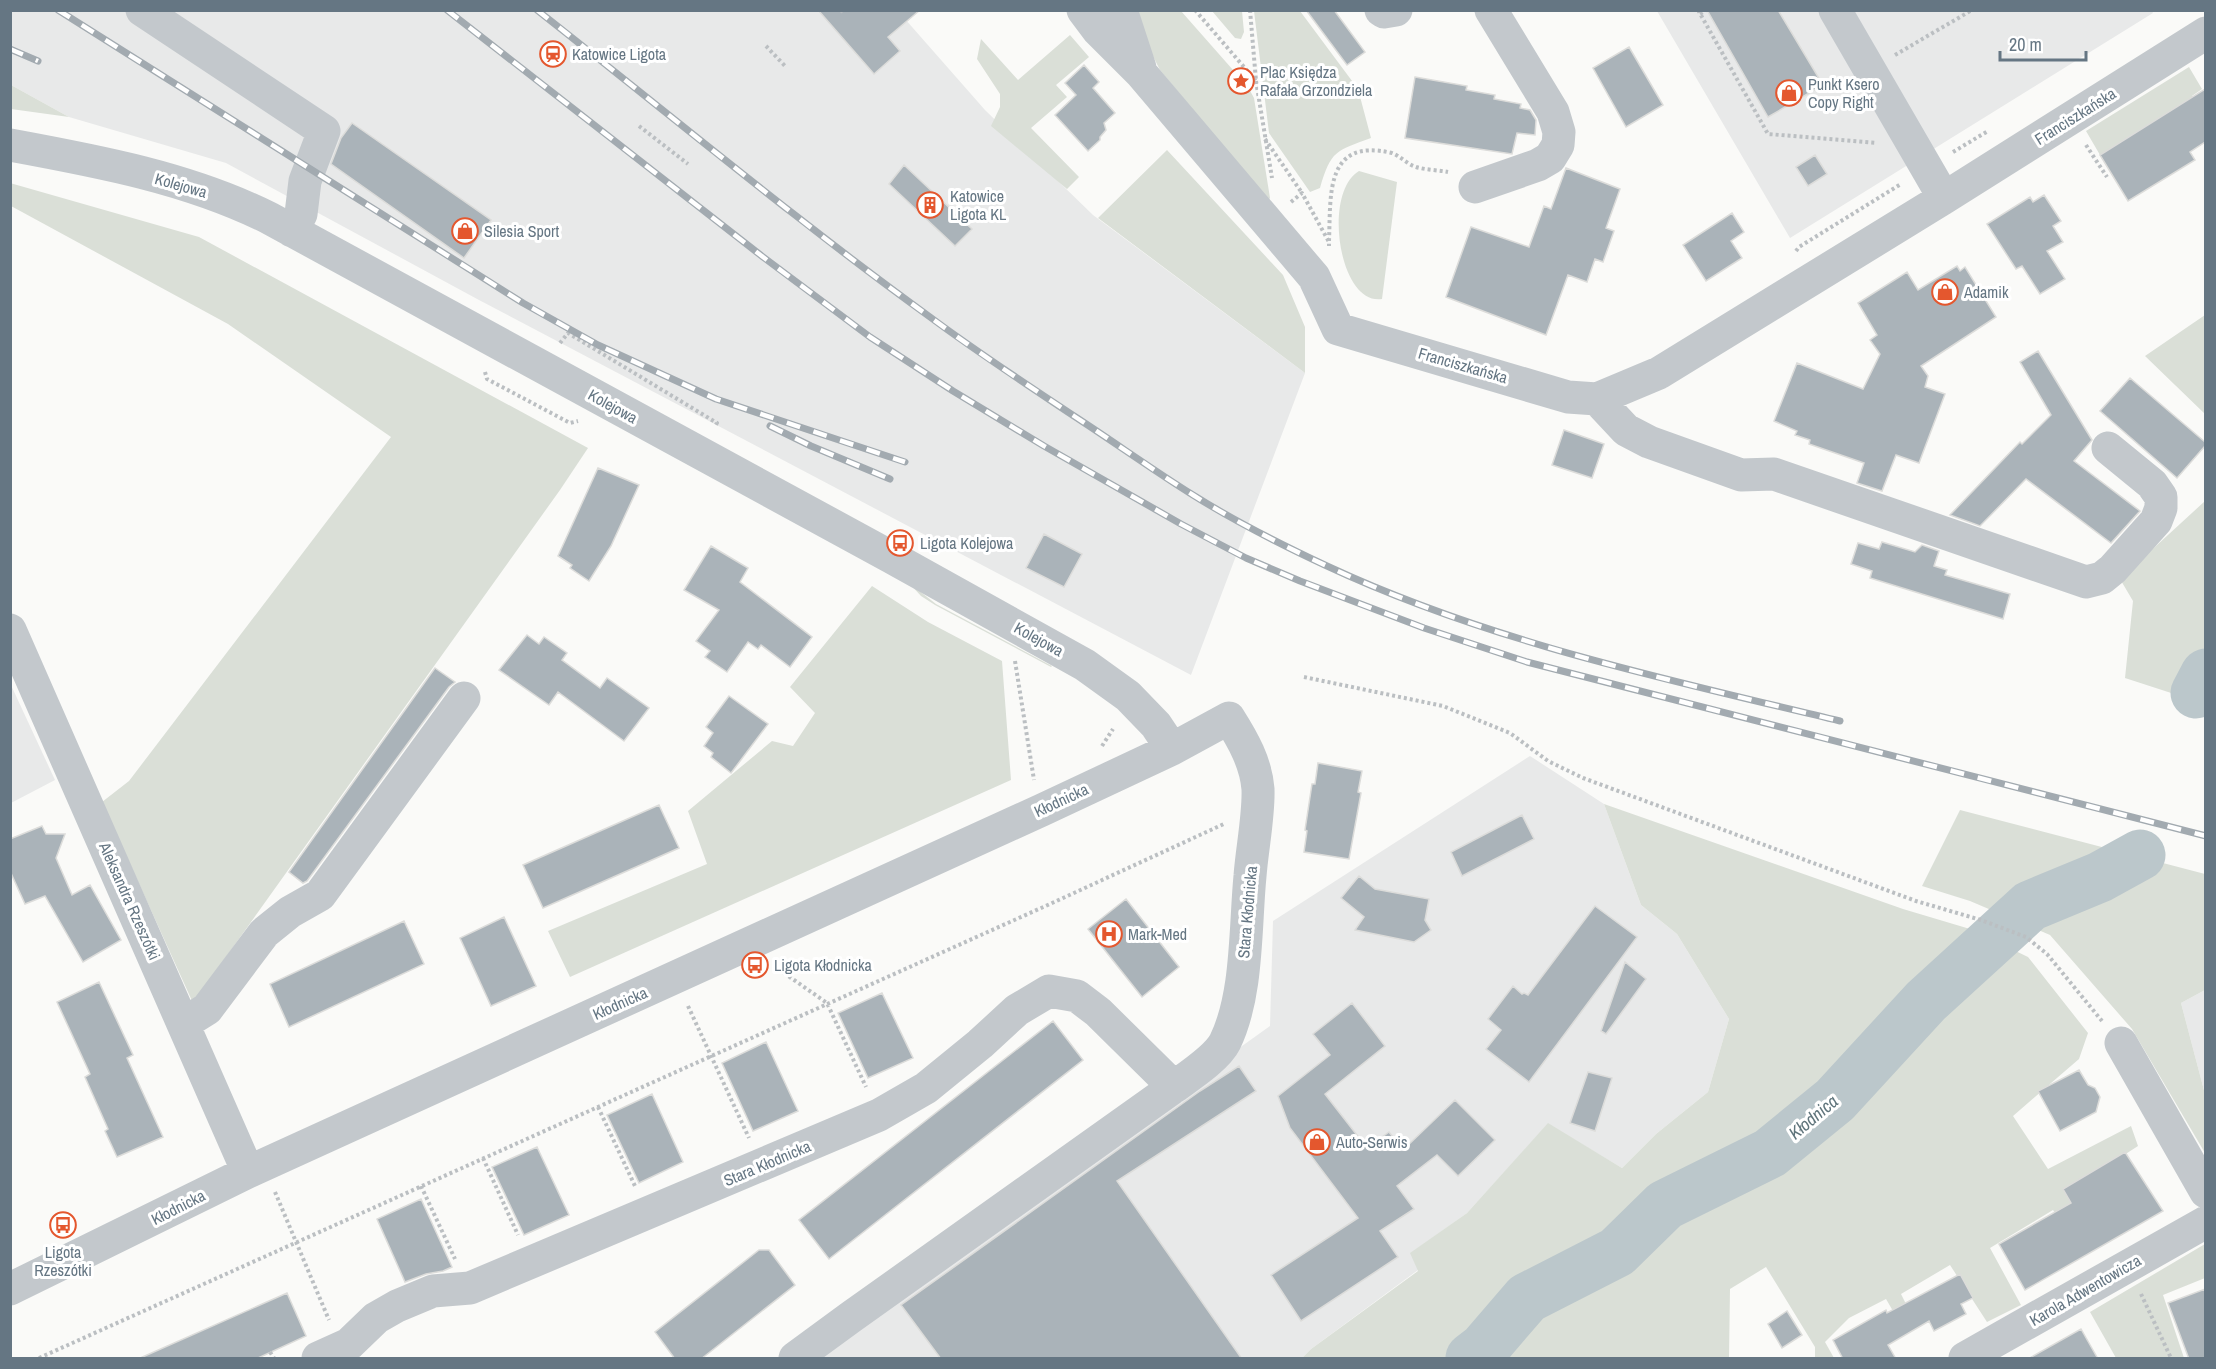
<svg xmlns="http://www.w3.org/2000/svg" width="2216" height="1369" font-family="'Archivo Narrow',sans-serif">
<rect width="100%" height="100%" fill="#fafaf8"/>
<path fill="#e8e9e9" d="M2151,10L2153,13L1790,238L1657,11Z
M10,11H898L985,110L1093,215L1305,373L1191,675L479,300L226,163L69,117L11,85Z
M10,683L55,780L11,803H10Z
M1530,756L1604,804L1641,905L1677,934L1729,1019L1708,1092L1656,1134L1622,1168L1548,1124L1467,1213L1411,1253L1418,1270L1311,1349L1302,1358H806L1270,1026L1273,921Z
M2205,990V1094L2181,1003Z"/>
<path fill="#dadfd7" d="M1130,11H1181L1248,87L1254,98L1270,198L1268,201L1160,70Z
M1212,11H1242L1244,32L1241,39L1235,38Z
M1254,11H1300L1358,89L1371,138C1336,151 1331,150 1320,188L1310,192L1269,133Z
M1070,35L1089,57L1056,85L1067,97L1031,128L1079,177L1067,189L991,126L1000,107V94L977,59L981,39L1018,80Z
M2189,67L2202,89L2192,96V97L2100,155L2086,131Z
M11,85L69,117L11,109Z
M1167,150L1283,275L1305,327V373L1098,218Z
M1359,171L1397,182L1382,299C1339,306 1322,193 1359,171Z
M10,183L199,237L588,448L560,490L193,1003L102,802L129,781L391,437L228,324L11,206Z
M2205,315V414L2145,356Z
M2205,501V704L2125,678L2133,601L2120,579Z
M908,582L936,604L1052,666L1051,667L935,605L921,596Z
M872,586L928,622L1002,661L1011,780L570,977L548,931L707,864L688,811L772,741L793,746L815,713L790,687Z
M1604,804L1903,909L1970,929L2028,957L2088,1033L2079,1059L2013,1116L2048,1169L2131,1126L2138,1146L2070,1190L2099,1243L2085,1256L2053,1210L1990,1248L2021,1305L1987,1322L1950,1265L1901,1294L1910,1312L1900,1323L1886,1299L1849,1318L1825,1342L1834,1358H1815V1347L1766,1267L1730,1289L1729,1358H1302L1311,1349L1418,1271L1410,1253L1467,1213L1548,1123L1622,1168L1656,1134L1708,1092L1729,1019L1677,934L1641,905Z
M1960,810L2205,874V990L2181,1003L2205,1094V1153L2132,1029L2050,935L1970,901L1922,886Z
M2205,1244V1278L2163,1295L2184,1358H2116L2090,1312Z"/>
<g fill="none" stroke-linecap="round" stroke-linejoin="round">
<path stroke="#bbc7cb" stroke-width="51" d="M2196,693L2206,674
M1471,1358L1484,1348L1527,1298L1617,1252L1665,1205L1770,1153L1835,1100L1926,1001L2030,906L2100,877L2140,855"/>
</g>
<path fill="#aab3b9" stroke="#dcdcda" stroke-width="1.5" d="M818,10H920L888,37L900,51L874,74Z
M1306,10H1334L1365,52L1347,65Z
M1707,10H1778L1823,85L1768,117Z
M1629,47L1663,105L1626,127L1593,68Z
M1084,65L1099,82L1093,88L1115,113L1104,123L1106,130L1100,137V140L1088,151L1055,115L1076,95L1065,83Z
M1415,77L1467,86L1466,90L1495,95L1494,99L1521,104L1520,108L1530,110L1536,120L1535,135L1517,133L1512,154L1405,138Z
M2205,89V142L2190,152L2195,160L2128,201L2100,155Z
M352,123L491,220L464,258L331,164L341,138Z
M1815,155L1827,174L1808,186L1796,167Z
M904,165L972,229L955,246L889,184Z
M1566,168L1620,189L1606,228L1614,231L1603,262L1595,259L1587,282L1568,275L1546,335L1446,297L1471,227L1529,247L1544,206L1551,209Z
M2044,195L2061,221L2053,226L2063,242L2047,251L2065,279L2040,294L2022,266L2016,269L1987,224L2030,197L2033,202Z
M1732,213L1744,232L1731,241L1742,258L1706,281L1683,245Z
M1957,266L1960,271L1965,267L1996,317L1921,366L1928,376L1925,387L1945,394L1919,463L1896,455L1882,491L1857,483L1864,463L1809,444L1810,440L1795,435L1797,431L1774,421L1797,363L1863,389L1880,354L1870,340L1877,335L1858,303L1907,272L1918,290Z
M2038,351L2092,440L2074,461L2140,511L2111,543L2026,479L1980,526L1950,515L2020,442L2022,444L2051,415L2020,362Z
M2130,378L2205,442V446L2177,478L2100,411Z
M1564,430L1604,444L1592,478L1552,465Z
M598,468L639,485L611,546L589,581L570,568L572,565L558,556Z
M1044,534L1082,554L1064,587L1026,568Z
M1882,542L1915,552L1922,545L1939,551L1934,566L1947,570L1945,575L2010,594L2003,619L1870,578L1872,571L1851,564L1858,543L1879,549Z
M711,546L748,568L740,582L812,637L790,667L761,645L758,649L748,642L727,672L705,657L710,651L696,641L719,610L684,590Z
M527,635L539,644L544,637L567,653L562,660L600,688L607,678L649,708L624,741L558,692L549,705L499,670Z
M435,668L455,682L449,687L307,881L303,883L289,872Z
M729,696L768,724L731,773L711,757L713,753L704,746L713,733L706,727Z
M1318,763L1362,771L1358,792L1361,793L1349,859L1304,852L1307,831L1305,830L1312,784H1315Z
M659,805L679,848L543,908L523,865Z
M1522,815L1534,839L1462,876L1451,852Z
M42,826L46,834H65L56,858L72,895L90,885L121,940L83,962L45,896L25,904L10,871V839Z
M1359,876L1375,889L1429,899L1425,920L1431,930L1414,942L1355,930L1364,917L1341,898Z
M1126,899L1179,967L1142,997L1088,929Z
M1595,906L1637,937L1529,1082L1486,1049L1501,1030L1488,1019L1513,986L1522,994L1524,993L1528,995Z
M504,917L536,986L491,1006L460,938Z
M404,921L424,964L289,1027L270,984Z
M1625,962L1646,979L1606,1034L1601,1031Z
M99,982L133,1055L127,1058L163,1137L117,1157L105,1131L108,1129L85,1077L90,1074L57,1002Z
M882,993L913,1058L868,1078L838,1013Z
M1352,1003L1385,1046L1325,1094L1367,1148L1389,1132L1403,1150L1455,1100L1495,1140L1458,1176L1437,1155L1397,1186L1414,1209L1380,1231L1398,1257L1301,1321L1271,1275L1358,1218L1290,1128L1278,1096L1330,1055L1313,1034Z
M1053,1021L1083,1060L829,1259L799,1220Z
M766,1042L798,1111L753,1131L722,1063Z
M1239,1066L1256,1091L1117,1181L1242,1359H941L901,1305L1200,1091Z
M2079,1070L2088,1085L2095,1088L2100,1097L2096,1112L2060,1131L2038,1091Z
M1588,1072L1612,1078L1595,1131L1570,1123Z
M652,1094L683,1162L639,1183L607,1115Z
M537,1147L569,1215L524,1235L492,1167Z
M2125,1152L2163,1211L2025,1290L1999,1244L2071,1203L2063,1189Z
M421,1199L452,1267L443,1271L426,1274L405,1282L377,1219Z
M759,1250H769L795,1285L701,1359H675L655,1332Z
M1960,1274L1973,1298L1961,1304L1966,1314L1934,1331L1929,1321L1888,1345L1896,1359H1843L1833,1340L1886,1310L1887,1313Z
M2205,1289V1359H2189L2168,1303Z
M287,1293L306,1336L256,1359H138Z
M1787,1311L1802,1335L1782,1348L1768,1324Z
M2081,1329L2098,1359H2028Z"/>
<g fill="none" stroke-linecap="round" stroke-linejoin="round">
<path stroke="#bbbfc2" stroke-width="4" stroke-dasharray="3 3" stroke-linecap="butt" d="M841,10L844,14
M1195,10L1256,81L1250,10
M1698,10L1768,134L1877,143
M1700,14L1706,10
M766,46L786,67
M1895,55L1972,10
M1256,81L1272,178
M639,126L688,164
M1265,139L1302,193
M2086,145L2107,177
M1953,152L1988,131
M1291,202L1302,193L1329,242V246
M1329,241C1331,196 1324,137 1392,153C1400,156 1407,164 1416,167C1426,170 1438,170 1448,172
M1796,251L1799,247L1901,184
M560,343L568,333L717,423L715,426
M485,372L487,379L570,423L578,421
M1015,661L1034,780
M1304,677L1443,706L1510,733L1548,761L1583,778L1916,901L1981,920L2026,937L2047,954L2102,1021
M1102,746L1113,729
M774,966L827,1003L866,1087
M688,1006L749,1138
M598,1107L635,1186
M483,1158L518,1235
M421,1186L455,1259
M275,1192L329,1320
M2141,1294L2171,1358
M270,1352L274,1358
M39,1358L1050,904L1226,823"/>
<path stroke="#c3c8cc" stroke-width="33" d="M142,10L324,131L305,181L301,214L292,231
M1083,10L1098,30L1141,73L1314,277L1338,329L1568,397L1597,399L1659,373L1944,198L2206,33
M1121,10L1140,68
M1381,10L1384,12L1396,10
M1835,10L1944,198
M10,145C97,161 189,178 269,218L891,557L1085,665L1128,696L1156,725L1172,749
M1475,187L1538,165L1550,158L1558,145L1559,132L1553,112L1491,10
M1597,399L1626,430L1649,442L1741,475L1774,474L2086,582L2102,578L2113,569L2156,521L2161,508V497L2152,484L2108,448
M10,630L248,1172
M183,1024L207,1009L264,933L290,912L320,895L464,698
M2121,1043L2206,1192
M10,1289L248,1172L1042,810L1172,749L1229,718C1243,740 1256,763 1258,789C1259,815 1252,849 1250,876C1245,927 1248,995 1225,1042C1217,1058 1189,1076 1174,1087L851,1317L795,1358
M318,1358L349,1344L376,1318L397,1306L433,1291L470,1288L879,1115L926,1088L980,1044L1017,1010L1049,991L1077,996L1098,1012L1174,1087
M1965,1358L2206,1222"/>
<g stroke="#a2aab0" stroke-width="7">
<path id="rail" d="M58,10L523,303L598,345L716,399L905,462
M447,10L763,257L870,337L953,391L1044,446L1181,524L1246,558L1300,581L1424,628L1527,662L2206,836
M537,10C668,113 796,220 930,317C977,352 1026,384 1074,416C1114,442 1153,470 1193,495C1236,522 1282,545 1327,566C1490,642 1666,679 1840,721
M10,49L38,61
M770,426L811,446L890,479"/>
</g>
<use href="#rail" stroke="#fff" stroke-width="4.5" stroke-dasharray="14" stroke-linecap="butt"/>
</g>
<defs>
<g id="station-ring" transform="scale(1.35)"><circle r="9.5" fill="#fff" stroke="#e4572e" stroke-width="1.5"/><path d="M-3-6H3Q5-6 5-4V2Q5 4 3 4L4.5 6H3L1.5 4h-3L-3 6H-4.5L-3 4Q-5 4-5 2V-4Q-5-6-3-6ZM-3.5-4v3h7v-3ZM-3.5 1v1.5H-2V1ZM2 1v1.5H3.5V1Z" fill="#e4572e"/></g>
<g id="sight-ring" transform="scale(1.35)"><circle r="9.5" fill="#fff" stroke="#e4572e" stroke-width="1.5"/><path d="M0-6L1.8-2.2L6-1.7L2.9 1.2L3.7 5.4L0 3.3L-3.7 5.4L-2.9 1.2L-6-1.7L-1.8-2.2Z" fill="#e4572e"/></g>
<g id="shop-ring" transform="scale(1.35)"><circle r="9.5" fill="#fff" stroke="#e4572e" stroke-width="1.5"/><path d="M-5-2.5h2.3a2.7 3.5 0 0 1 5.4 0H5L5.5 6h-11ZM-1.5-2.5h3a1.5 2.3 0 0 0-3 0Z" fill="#e4572e"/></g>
<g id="building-ring" transform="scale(1.35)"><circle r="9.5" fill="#fff" stroke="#e4572e" stroke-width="1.5"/><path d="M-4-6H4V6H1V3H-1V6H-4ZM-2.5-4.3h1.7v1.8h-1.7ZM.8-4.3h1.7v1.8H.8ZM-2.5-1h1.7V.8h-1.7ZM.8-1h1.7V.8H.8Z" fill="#e4572e"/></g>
<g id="bus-ring" transform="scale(1.35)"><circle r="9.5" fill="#fff" stroke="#e4572e" stroke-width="1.5"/><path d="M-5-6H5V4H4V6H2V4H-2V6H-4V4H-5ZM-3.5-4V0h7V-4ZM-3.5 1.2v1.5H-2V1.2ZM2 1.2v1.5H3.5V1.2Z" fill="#e4572e"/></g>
<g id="hospital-ring" transform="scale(1.35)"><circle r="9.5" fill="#fff" stroke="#e4572e" stroke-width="1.5"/><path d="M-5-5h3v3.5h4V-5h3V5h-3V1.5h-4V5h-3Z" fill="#e4572e"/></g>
</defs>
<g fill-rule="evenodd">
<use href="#station-ring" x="553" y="54"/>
<use href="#sight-ring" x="1241" y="81"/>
<use href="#shop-ring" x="1789" y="93"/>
<use href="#building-ring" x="930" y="205"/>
<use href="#shop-ring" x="465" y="231"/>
<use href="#shop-ring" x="1945" y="292"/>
<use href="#bus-ring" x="900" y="543"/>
<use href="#hospital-ring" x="1109" y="934"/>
<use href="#bus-ring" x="755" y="965"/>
<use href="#shop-ring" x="1317" y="1142"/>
<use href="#bus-ring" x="63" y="1225"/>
</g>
<g text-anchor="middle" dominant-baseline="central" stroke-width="6" stroke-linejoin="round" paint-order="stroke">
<g font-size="16" fill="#657683" stroke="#fff" text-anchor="start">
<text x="572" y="54">Katowice Ligota</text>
<text x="1260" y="72">Plac Księdza<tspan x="1260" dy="18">Rafała Grzondziela</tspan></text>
<text x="1808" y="84">Punkt Ksero<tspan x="1808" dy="18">Copy Right</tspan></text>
<text x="950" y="196">Katowice<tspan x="950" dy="18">Ligota KL</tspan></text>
<text x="484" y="231">Silesia Sport</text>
<text x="1964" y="292">Adamik</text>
<text x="920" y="543">Ligota Kolejowa</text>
<text x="1128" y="934">Mark-Med</text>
<text x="774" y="965">Ligota Kłodnicka</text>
<text x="1336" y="1142">Auto-Serwis</text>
<text x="63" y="1252" text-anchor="middle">Ligota<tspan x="63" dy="18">Rzeszótki</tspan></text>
</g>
<g font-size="16" fill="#657683" stroke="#fff">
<text transform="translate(2075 116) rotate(-32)">Franciszkańska</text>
<text transform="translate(181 185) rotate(16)">Kolejowa</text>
<text transform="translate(1463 365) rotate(16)">Franciszkańska</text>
<text transform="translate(613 406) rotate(29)">Kolejowa</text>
<text transform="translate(1039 639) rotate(29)">Kolejowa</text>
<text transform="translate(1061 800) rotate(-25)">Kłodnicka</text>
<text transform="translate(130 901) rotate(66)">Aleksandra Rzeszótki</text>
<text transform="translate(1247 912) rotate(-85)">Stara Kłodnicka</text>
<text transform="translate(620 1003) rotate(-24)">Kłodnicka</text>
<text transform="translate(767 1163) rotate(-23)">Stara Kłodnicka</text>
<text transform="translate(178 1207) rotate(-27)">Kłodnicka</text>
<text transform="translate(2085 1290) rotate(-30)">Karola Adwentowicza</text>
</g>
<g font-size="18" font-style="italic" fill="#60757c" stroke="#fff">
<text transform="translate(1813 1117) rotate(-40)">Kłodnica</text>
</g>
</g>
<rect width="2216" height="1369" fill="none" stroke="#657683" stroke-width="24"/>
<path d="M2000 51v9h86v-9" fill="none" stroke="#657683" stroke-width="3"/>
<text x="2009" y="51" font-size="18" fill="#657683" stroke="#ffffff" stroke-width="4.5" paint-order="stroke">20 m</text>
</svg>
